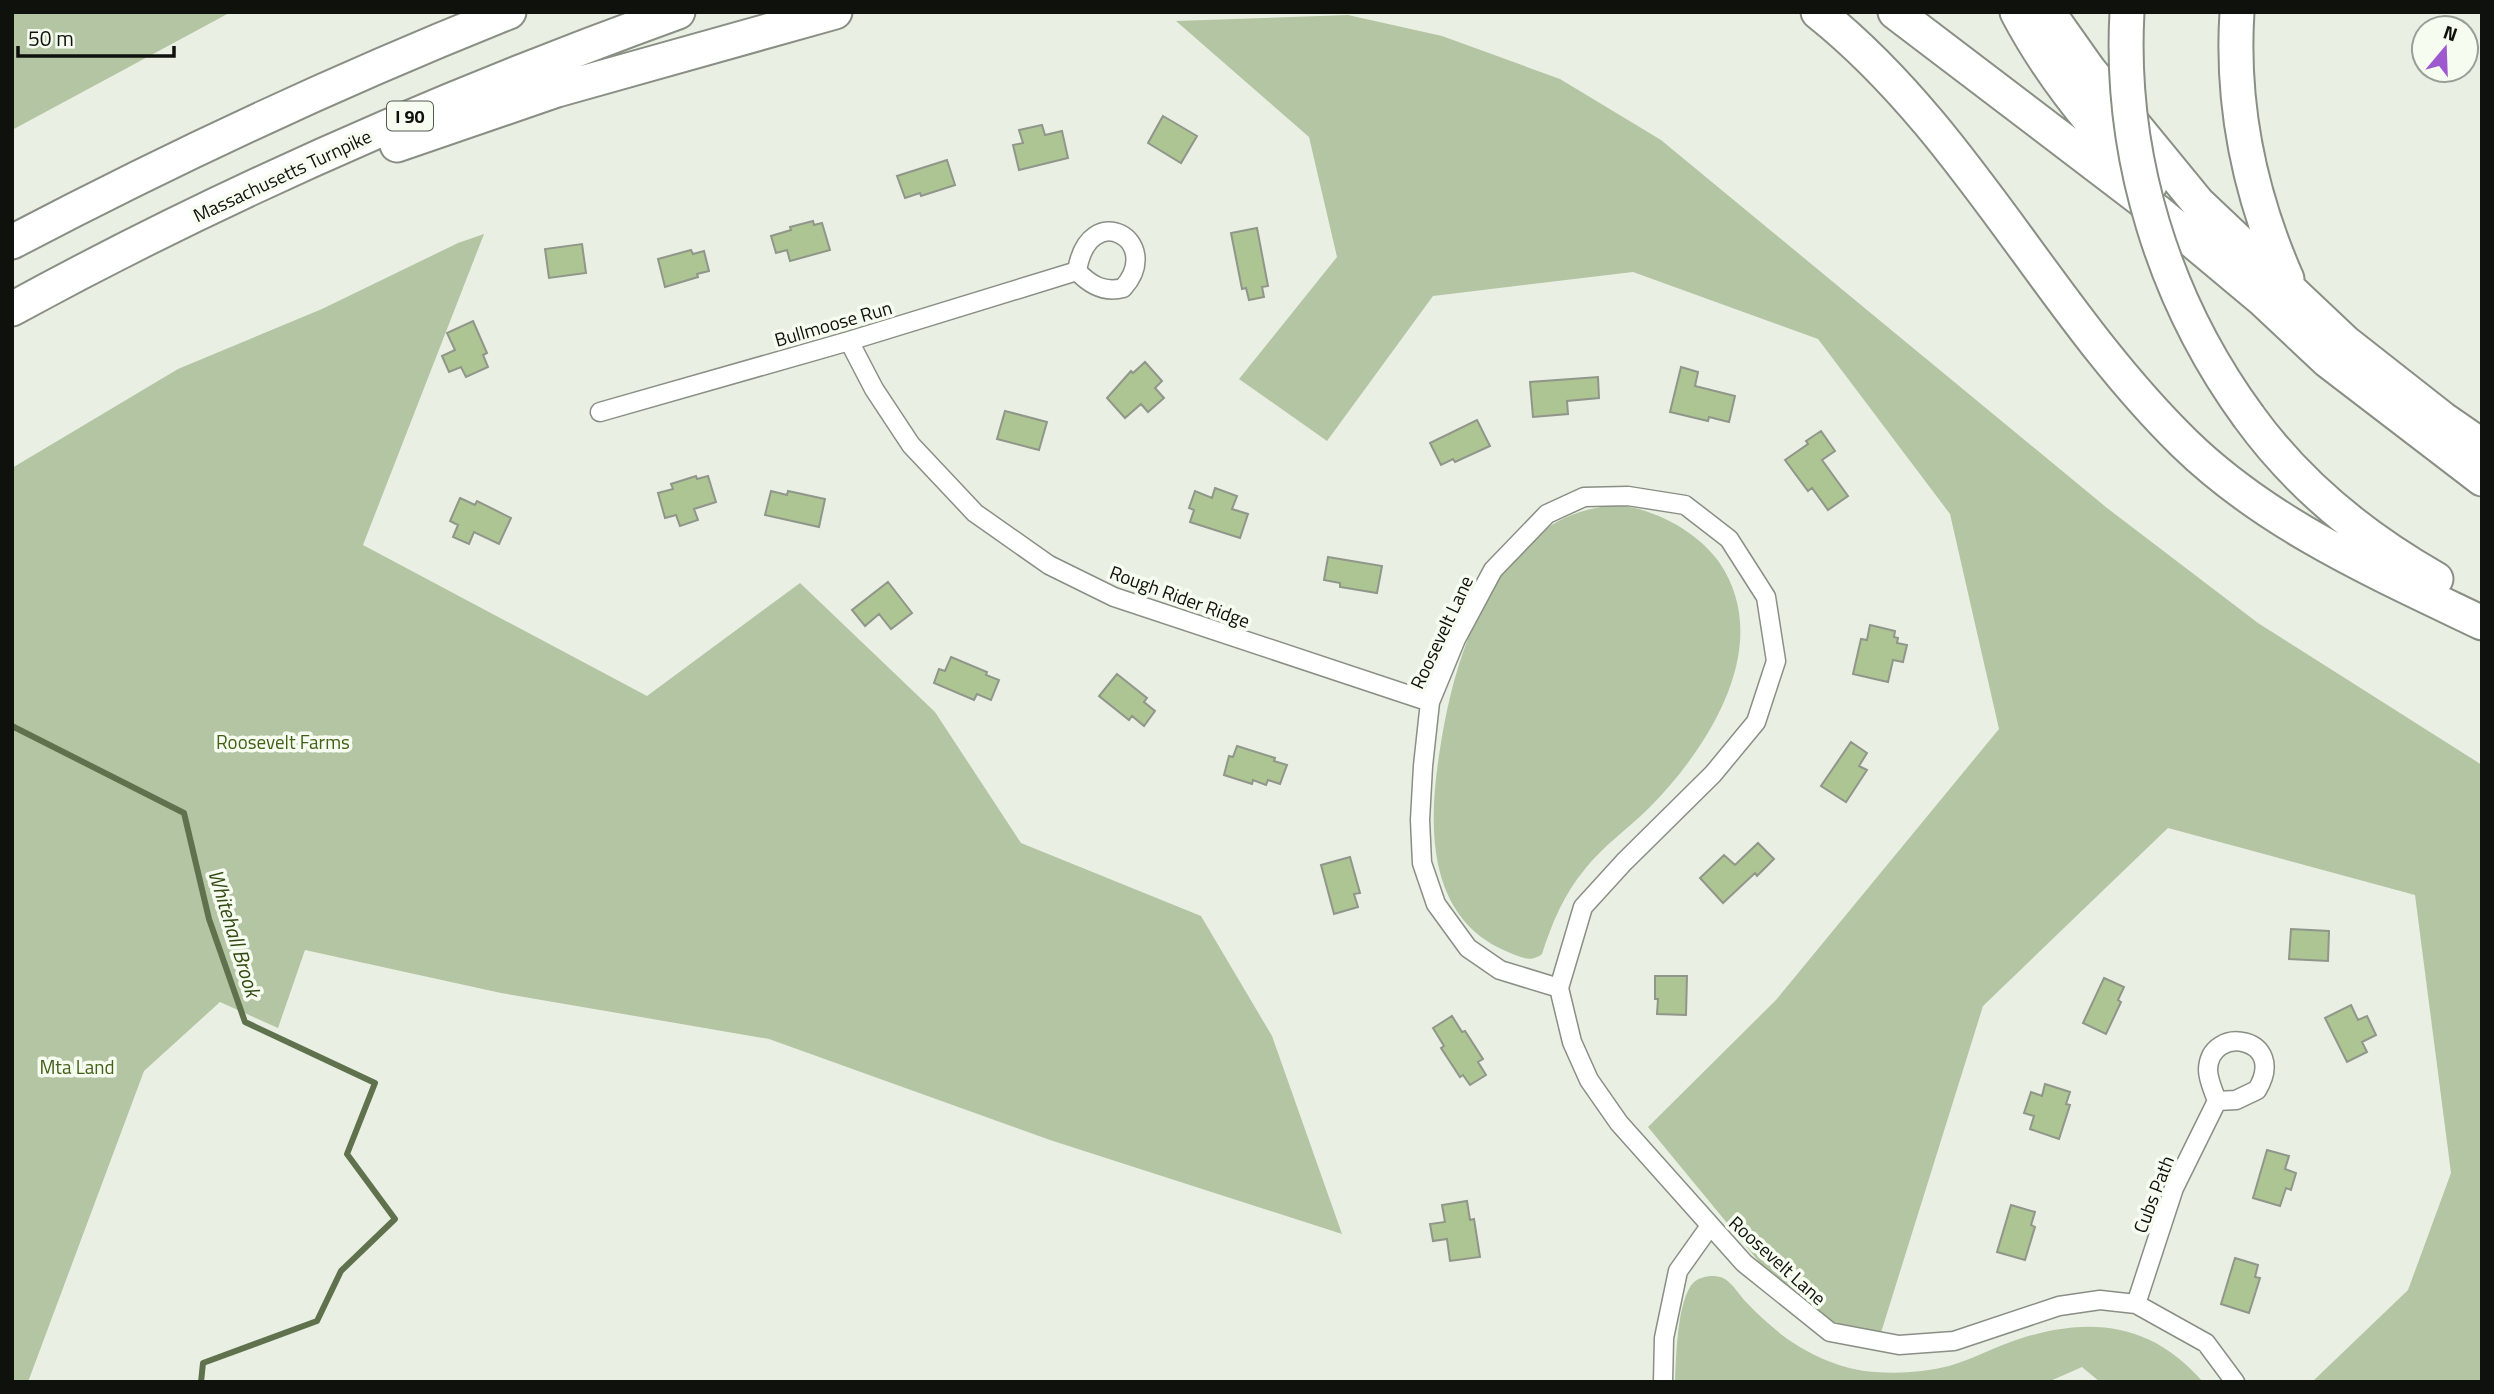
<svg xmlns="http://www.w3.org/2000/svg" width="2494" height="1394" font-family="'Titillium Web',sans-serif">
<rect width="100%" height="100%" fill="#e9efe3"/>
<path fill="#b4c5a3" d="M12,12H231L12,130Z
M1348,15L1442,36L1560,79L1661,140L2107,508L2258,623L2482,765V1382H2312L2408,1290L2451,1173L2415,895L2168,828L1983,1006L1879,1339C1868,1336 1857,1334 1847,1330C1819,1321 1780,1284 1760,1263L1648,1127L1776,1000L1999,729L1950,514L1818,339L1633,272L1433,296L1327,441L1239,379L1337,257L1309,137L1176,21Z
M484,234L363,545L647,696L800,583L935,712L1021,843L1201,916L1272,1036L1342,1234L1050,1140L769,1039L501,993L305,950L278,1028L220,1002L144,1071L28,1382H12V468L178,369L322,309L458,243Z
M1614,505C1652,507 1697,531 1719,562C1775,644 1710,746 1650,807C1629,828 1604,845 1585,869C1564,894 1552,923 1542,954C1531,963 1520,957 1508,952C1425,918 1428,823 1440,749C1452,673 1476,588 1537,536C1560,516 1584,509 1614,505Z
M1710,1276C1715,1276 1720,1276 1725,1279C1734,1285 1739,1295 1747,1303C1757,1314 1770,1325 1782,1335C1809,1355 1842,1370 1875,1372C1900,1374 1925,1372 1949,1366C1974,1359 1996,1346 2019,1339C2091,1316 2152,1323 2203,1382H2100L2082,1367L2048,1382H1675C1676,1359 1677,1298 1694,1282C1699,1278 1704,1277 1710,1276Z"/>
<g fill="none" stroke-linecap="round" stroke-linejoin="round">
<path stroke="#60724d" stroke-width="6" d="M12,726L184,813L209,919L245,1022L375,1083L347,1154L395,1219L341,1271L317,1321L203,1363L201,1382"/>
</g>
<path fill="#acc592" stroke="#90968a" stroke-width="2" d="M1163,116L1197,136L1181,163L1148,143Z
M1042,125L1045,135L1062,131L1068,158L1019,170L1013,145L1023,143L1019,130Z
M947,160L955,185L921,196L920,193L905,198L897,176Z
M813,221L814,225L822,223L830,250L790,261L787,250L776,253L771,236L791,230L790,227Z
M1257,228L1268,286L1262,287L1264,297L1249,300L1246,288L1242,289L1231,233Z
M582,244L586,273L549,278L545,249Z
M691,250L693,254L704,251L709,271L697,274L698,277L665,287L658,259Z
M473,321L487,353L483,355L488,367L466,377L461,367L449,372L442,356L455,350L447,333Z
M1145,362L1162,381L1155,388L1164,398L1148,412L1141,404L1125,418L1107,398L1131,371L1133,373Z
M1681,367L1698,372L1695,386L1735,396L1729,422L1709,417L1708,421L1670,412Z
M1598,377L1599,398L1567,401L1568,414L1533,417L1530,382Z
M1005,411L1047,422L1039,450L997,439Z
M1477,420L1490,446L1455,462L1453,459L1441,465L1430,443Z
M1821,431L1835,451L1822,460L1848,496L1828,510L1812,488L1808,491L1785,460L1808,444L1806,441Z
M696,476L697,479L708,476L716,502L694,509L698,520L680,526L676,515L665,518L658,493L673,489L671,484Z
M1215,488L1237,496L1232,509L1248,514L1240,538L1190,522L1194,510L1189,508L1195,491L1212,498Z
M771,491L787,495L788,491L825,499L819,527L765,515Z
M460,498L475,505L477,501L511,518L499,544L474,532L469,544L453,537L458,525L450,521Z
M1328,557L1382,566L1377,593L1340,587V583L1324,580Z
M888,582L912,613L891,629L879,614L865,626L852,610Z
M1870,625L1895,631L1894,637L1898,638L1897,643L1907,645L1903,662L1893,660L1888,682L1853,674L1861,639L1867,640Z
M951,657L987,672L986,675L999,680L991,700L977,694L974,700L934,683L939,669L945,671Z
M1117,674L1147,698L1144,702L1155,711L1144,726L1132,716L1129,720L1099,696Z
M1851,742L1867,753L1859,766L1867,770L1846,802L1821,786Z
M1237,746L1275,758L1274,761L1287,765L1280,784L1268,780L1266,785L1253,780L1252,784L1224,775L1229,756L1233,757Z
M1758,843L1774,859L1757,876L1755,873L1723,903L1700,878L1724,855L1735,865Z
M1350,857L1360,893L1354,894L1358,907L1334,914L1321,865Z
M2291,929L2329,931L2328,961L2289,959Z
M1655,976H1687L1686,1015L1657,1014L1658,999H1655Z
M2104,978L2124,987L2118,1000L2121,1002L2106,1034L2083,1023Z
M2351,1005L2358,1020L2367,1016L2376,1035L2362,1042L2367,1052L2347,1062L2325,1018Z
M1452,1016L1462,1032L1465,1031L1483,1059L1478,1062L1486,1075L1470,1085L1463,1075L1460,1077L1441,1048L1444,1046L1433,1028Z
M2045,1084L2070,1092L2066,1104L2070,1105L2059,1139L2030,1129L2034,1116L2024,1113L2031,1092L2042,1096Z
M2267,1150L2289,1156L2285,1169L2296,1173L2291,1190L2286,1188L2280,1206L2253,1198Z
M1467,1201L1470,1220L1474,1219L1480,1257L1450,1261L1447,1239L1433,1241L1430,1224L1445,1222L1442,1205Z
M2011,1205L2035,1212L2031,1225L2035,1227L2025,1260L1997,1252Z
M2235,1258L2258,1265L2255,1277L2260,1278L2249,1313L2221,1304Z"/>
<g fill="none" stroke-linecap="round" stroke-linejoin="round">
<g stroke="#898f84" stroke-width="21">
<path id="street" d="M849,341L874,389L911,445L975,513L1049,565L1114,597L1430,702
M600,412L849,341L1077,271C1089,197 1165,241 1123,288C1104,293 1090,285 1077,271
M1628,496L1685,505L1729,539L1766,597L1776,661L1756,722L1713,774L1624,862L1583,907L1559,988L1500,970L1468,948L1436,904L1422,863L1420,820L1423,766L1430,702L1456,639L1493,570L1547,514L1584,497Z
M1559,988L1572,1042L1589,1080L1619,1123L1744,1263L1830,1332L1899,1345L1954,1341L2059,1306L2100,1300L2136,1304L2206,1343L2235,1382
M2136,1304L2174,1188L2217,1101C2214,1092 2208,1080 2208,1070C2209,1023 2289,1037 2257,1090L2236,1100L2217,1101
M1663,1382L1664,1338L1678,1271L1710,1226"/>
</g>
<g stroke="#898f84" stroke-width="37">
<path id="highway" d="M1818,12C1967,131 2049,311 2184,443C2268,525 2378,573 2482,623
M1895,12L2159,213L2262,299L2328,361L2482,479
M2017,12C2051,77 2097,133 2150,185
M2048,12L2089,70L2198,203L2345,342L2443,419L2482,446
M2237,12C2231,105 2250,195 2287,279
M397,145L557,90L835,12
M12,242C174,157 339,80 509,12
M12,309C226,192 449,95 678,12
M2249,417C2299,486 2362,537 2436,579"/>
</g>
<use href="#street" stroke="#fff" stroke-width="18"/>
<use href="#highway" stroke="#fff" stroke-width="33"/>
<g stroke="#898f84" stroke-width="37" stroke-linecap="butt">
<path id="highway-bridge" d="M2127,12C2119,156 2164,301 2249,417"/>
</g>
<use href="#highway-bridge" stroke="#fff" stroke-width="33"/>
</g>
<g text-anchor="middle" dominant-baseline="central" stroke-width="7" stroke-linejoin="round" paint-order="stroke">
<rect fill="#f6fdf0" stroke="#545851" stroke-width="2" x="387" y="101.5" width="46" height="29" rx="5"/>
<g font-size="18" font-weight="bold" fill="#0f110d">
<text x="410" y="116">I 90</text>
</g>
<g font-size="19" fill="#0f110d" stroke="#f6fdf0">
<text transform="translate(282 175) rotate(-25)">Massachusetts Turnpike</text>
<text transform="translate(833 323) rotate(-16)">Bullmoose Run</text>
<text transform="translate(1180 596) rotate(20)">Rough Rider Ridge</text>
<text transform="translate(1441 632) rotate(-65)">Roosevelt Lane</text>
<text transform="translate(2153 1194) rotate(-69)">Cubs Path</text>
<text transform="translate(1778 1260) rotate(42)">Roosevelt Lane</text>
</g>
<g font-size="19" fill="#436017" stroke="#f6fdf0">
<text x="283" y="741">Roosevelt Farms</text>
<text x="77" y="1066">Mta Land</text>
</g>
<g font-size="21" font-style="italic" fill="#334912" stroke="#f6fdf0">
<text transform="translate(235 933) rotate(73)">Whitehall Brook</text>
</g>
</g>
<rect width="2494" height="1394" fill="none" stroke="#0f110d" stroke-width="28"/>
<g transform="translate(2445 49) rotate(19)"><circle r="33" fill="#f6fdf0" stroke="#9a9f95" stroke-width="2"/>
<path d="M0-5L12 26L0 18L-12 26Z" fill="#9e59ce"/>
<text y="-10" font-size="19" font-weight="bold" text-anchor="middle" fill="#0f110d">N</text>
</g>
<path d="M18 46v10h156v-10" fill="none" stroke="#0f110d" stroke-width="3.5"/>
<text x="28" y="46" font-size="21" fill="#0f110d" stroke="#f6fdf0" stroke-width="5" paint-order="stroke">50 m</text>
</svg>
